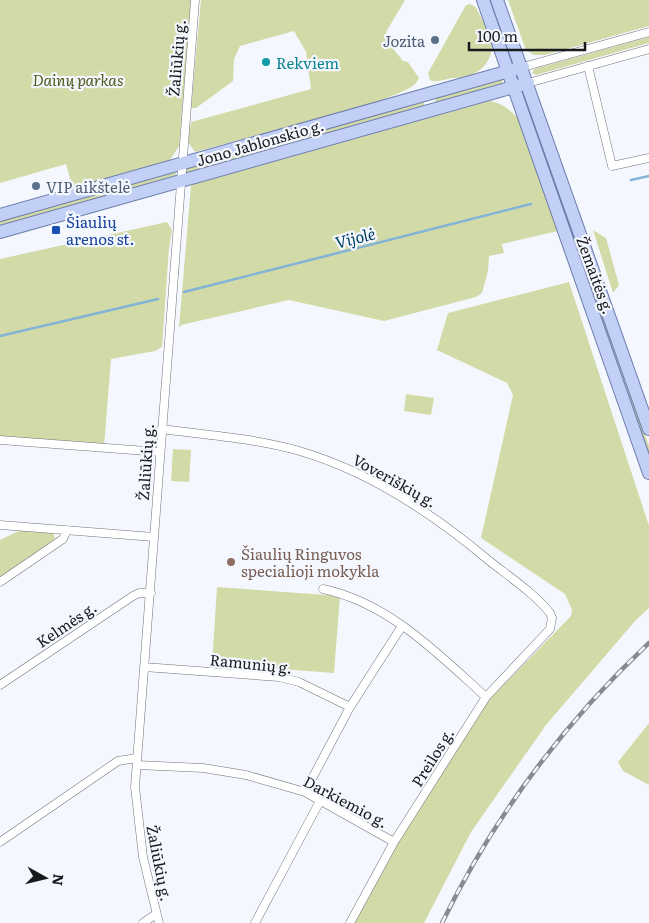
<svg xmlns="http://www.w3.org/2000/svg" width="649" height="923" font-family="Literata,serif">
<rect width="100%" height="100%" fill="#f4f8fe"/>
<path fill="#d2daa8" d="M0,0H191L179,146L170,160L73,189L66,164L0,183Z
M201,0H405L386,32L390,39V45L403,61L408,62L419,78C413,91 395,93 383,100L195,152L188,142L191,122L311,89L306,52L294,31L240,46L234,59L233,81L196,108H191Z
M508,0H649V26L545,55H534L526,50Z
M470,4L476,7C480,17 489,30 491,38C497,61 476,78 456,78C447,77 438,84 430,80L428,73L466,5Z
M649,37V43L536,75L532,73L534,69Z
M502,79L503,84L436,103L435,101L438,96Z
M423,101L425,106L190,174L185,171L187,168Z
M489,101C502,103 509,109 518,118L558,231L502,244L504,253L489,256L488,271L482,293L476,297L384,321L289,300L181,325L179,328L191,185Z
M526,105L529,106L649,446V457Z
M175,171L176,176L0,227V220Z
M167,222L172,230L169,248L162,347L155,351L111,359L104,447L0,440V259Z
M593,230L606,238L619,285L613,293Z
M569,282L649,526V608L635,621L546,725L471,832L424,923H354L394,847L489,700L571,616L572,610L565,594L481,538L513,395L507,383L437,350L448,313Z
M406,394L434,398L431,415L404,411Z
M173,449L191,450L189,482L171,481Z
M21,530L53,533L55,539L0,577V540Z
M217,587L340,596L334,673L212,664Z
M649,723V785L623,771L618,762Z"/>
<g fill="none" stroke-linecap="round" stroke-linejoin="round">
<path stroke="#83b3d7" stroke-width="2.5" d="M631,180L649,176
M184,292L531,204
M0,336L158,299"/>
<g stroke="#6d737a" stroke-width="9">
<path id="street" d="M588,66L612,166L649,158
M523,67L649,32
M528,83L649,49
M161,429C207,435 252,438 296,450C367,470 431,512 487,559C508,576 533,592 550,613L552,618L550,629L486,697L394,842L350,923
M0,440L160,452
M0,525L154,537
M0,582L63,539L67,530
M323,589C389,603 437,653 486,697
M144,667L279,677L299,682L350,707
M0,685L133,596L139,593H151
M137,765L203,768L246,775L305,792L394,842
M305,792L350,707L402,626
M0,842L118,761L137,758
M143,923L156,914
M159,923L143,857L135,787L195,0
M255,923L320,801"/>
</g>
<g stroke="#6c7ca9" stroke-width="14">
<path id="primary" d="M483,0L649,473
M497,0L649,429
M0,215L523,67
M0,232L528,83"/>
</g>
<use href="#street" stroke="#fff" stroke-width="8"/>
<use href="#primary" stroke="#c2d0f8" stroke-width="12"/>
<g stroke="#878b8f" stroke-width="4.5">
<path id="rail" d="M442,923C493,818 564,723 649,643"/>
</g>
<use href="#rail" stroke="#f4f8fe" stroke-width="2.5" stroke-dasharray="8" stroke-linecap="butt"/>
</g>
<g fill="#5c6f8a" stroke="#f4f8fe" stroke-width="2">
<circle cx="435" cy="40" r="5"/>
<circle cx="36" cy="186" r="5"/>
</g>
<circle fill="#0f9aa8" stroke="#f4f8fe" stroke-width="2" cx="266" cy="62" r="5"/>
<rect fill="#1a4fb4" stroke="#f4f8fe" stroke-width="2" x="51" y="225" width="10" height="10" rx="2.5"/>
<circle fill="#8d6e63" stroke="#f4f8fe" stroke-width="2" cx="231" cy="562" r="5"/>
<g text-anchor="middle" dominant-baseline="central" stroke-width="4.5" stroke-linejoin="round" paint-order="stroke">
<g font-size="15" fill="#4e5e75" stroke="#f4f8fe" text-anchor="end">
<text x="425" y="40">Jozita</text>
<text x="46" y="186" text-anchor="start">VIP aikštelė</text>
</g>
<g font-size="15" fill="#181b1e" stroke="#f4f8fe">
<text transform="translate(176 58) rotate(-85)">Žaliūkių g.</text>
<text transform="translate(260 142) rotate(-16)">Jono Jablonskio g.</text>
<text transform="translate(596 275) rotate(70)">Žemaitės g.</text>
<text transform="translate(145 462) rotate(-86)">Žaliūkių g.</text>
<text transform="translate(395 480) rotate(29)">Voveriškių g.</text>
<text transform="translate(66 624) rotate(-34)">Kelmės g.</text>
<text transform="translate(251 663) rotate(6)">Ramunių g.</text>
<text transform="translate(432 757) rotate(-58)">Preilos g.</text>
<text transform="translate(346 801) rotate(28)">Darkiemio g.</text>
<text transform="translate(160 863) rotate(79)">Žaliūkių g.</text>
</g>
<g font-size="15" fill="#0d838f" stroke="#f4f8fe" text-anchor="start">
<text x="276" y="62">Rekviem</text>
</g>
<g font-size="15" font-style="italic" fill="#50571b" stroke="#f4f8fe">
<text x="78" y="79">Dainų parkas</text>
</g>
<g font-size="15" fill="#164399" stroke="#f4f8fe" text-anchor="start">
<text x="66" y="221">Šiaulių<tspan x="66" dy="17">arenos st.</tspan></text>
</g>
<g font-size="15" fill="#785e54" stroke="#f4f8fe" text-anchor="start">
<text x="241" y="553">Šiaulių Ringuvos<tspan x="241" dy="17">specialioji mokykla</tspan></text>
</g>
<g font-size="16" font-style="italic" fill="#003f61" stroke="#f4f8fe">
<text transform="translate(355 237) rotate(-14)">Vijolė</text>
</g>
</g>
<g transform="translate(45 878) rotate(98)" stroke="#f4f8fe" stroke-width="4" paint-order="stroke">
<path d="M0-4L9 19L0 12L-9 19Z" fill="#181b1e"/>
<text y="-8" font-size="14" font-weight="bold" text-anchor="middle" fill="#181b1e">N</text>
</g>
<path d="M469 42v8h116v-8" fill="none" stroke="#181b1e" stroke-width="2.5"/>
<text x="477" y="42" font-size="15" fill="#181b1e" stroke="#f4f8fe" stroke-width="4" paint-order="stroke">100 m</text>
</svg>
